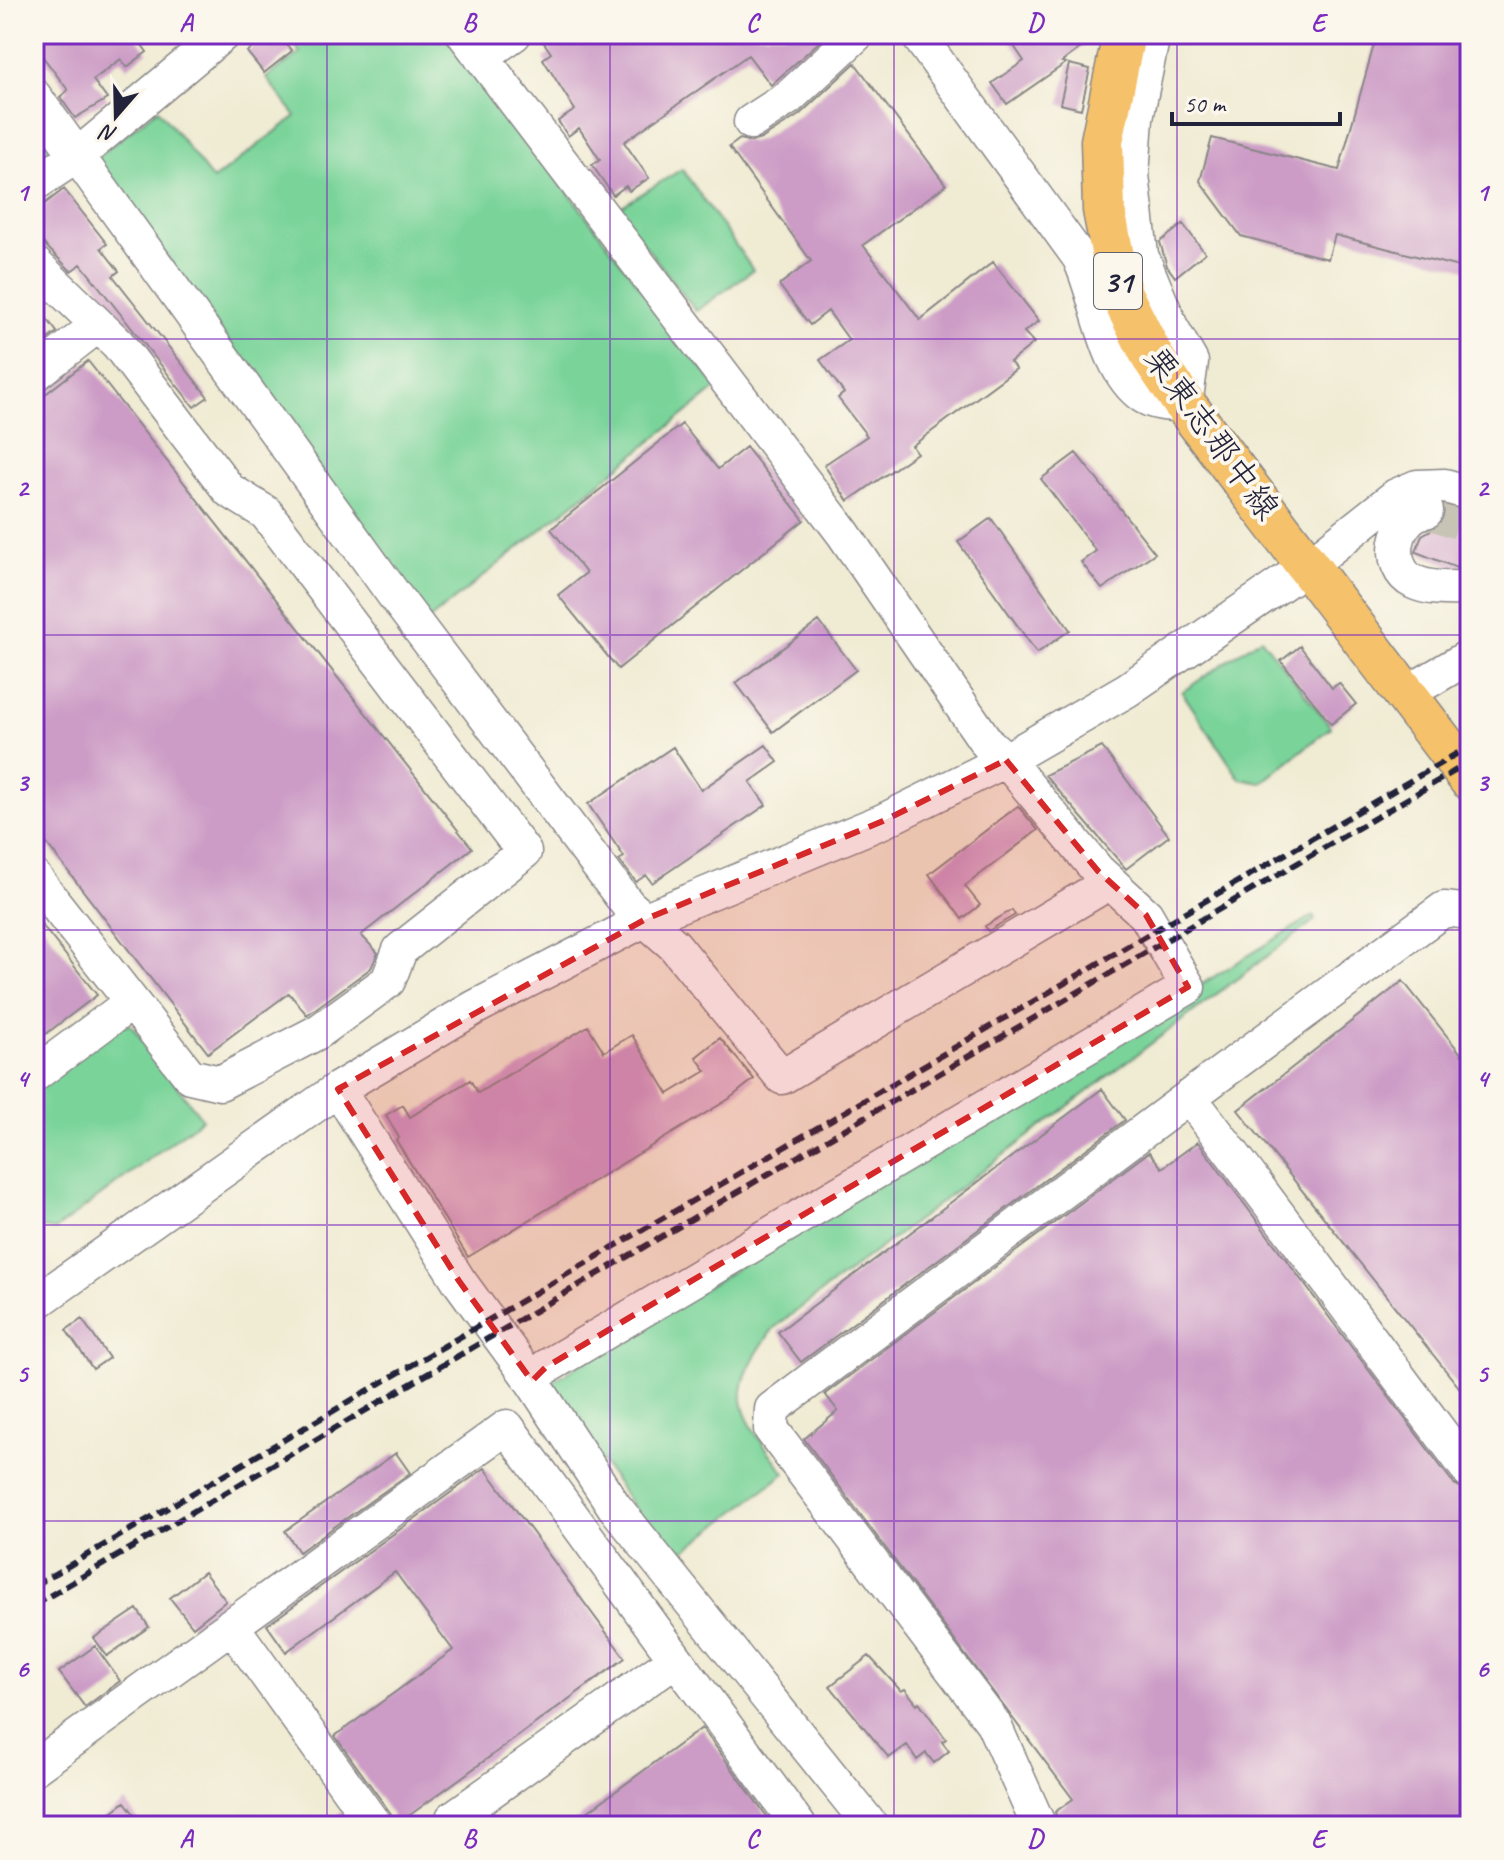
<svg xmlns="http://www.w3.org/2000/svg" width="1504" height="1860" font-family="Caveat,'Klee One',sans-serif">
<rect width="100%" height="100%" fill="#fbf7ec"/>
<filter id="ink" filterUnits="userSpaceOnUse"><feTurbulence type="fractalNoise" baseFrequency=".0125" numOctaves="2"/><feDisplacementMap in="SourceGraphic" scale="16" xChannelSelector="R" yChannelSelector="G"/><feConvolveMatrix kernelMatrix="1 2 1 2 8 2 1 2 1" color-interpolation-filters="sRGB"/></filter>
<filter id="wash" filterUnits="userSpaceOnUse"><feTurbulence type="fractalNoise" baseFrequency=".006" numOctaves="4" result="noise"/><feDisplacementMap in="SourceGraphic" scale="32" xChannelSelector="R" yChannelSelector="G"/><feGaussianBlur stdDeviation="1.8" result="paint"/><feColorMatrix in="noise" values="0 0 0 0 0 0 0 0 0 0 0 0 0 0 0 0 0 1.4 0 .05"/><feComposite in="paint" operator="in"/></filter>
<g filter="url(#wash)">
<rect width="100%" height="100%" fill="#f0ebd3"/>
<path fill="#7ad49a" stroke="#4e7b6a" stroke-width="2" d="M289,34H448L717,388L429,620L96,158L158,109L213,180L296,116L266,78L300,53Z
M34,117L57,149L34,164Z
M682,169L753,270L696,311L617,209Z
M1261,638L1331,727L1261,783L1240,779L1182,692Z
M1313,916L1315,920L774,1328C723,1397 737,1410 785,1473L671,1561L548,1384Z
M118,1024L131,1025L202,1119L55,1230L34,1227V1088Z"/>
<g id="blocks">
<path fill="#cc9bc6" d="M34,34H134L147,52L127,67L121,59L93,80L107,99L75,118L60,97L68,90L34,45Z
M249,34H278L292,51L264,73L247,52L257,44Z
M538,34H828L771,85L748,55L624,142L649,178L629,191L626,186L613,195L592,165L600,160L579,128L568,136L558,121L575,110L543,59L551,53Z
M1006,34H1099L1062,62L1066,63L1007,104L992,83L1024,61Z
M1377,34H1470V270L1335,235L1328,259L1241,236L1200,181L1212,138L1339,170Z
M855,63L946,185L863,245L920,320L993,262L1039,321L1024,332L1034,343L1010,362L1016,369L912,446L917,453L848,501L824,465L867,436L838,398L844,393L820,360L849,340L828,311L810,325L779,285L811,261L729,147L740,139L751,142L761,139L799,115Z
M1069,64L1090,69L1081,109L1060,104Z
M64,189L107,244L101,248L119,271L113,276L208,397L194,407L81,264L71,271L34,234V212Z
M1183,224L1205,253L1175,277L1167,266L1160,242Z
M34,302L57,332L34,350Z
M88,361L472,848L361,935L378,953L371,968L307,1015L289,993L208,1053L34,827V403Z
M682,424L718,469L746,447L804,520L618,669L558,595L586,573L551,529Z
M1076,453L1155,553L1102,589L1081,562L1096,551L1041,479Z
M1445,510L1470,520V568H1457L1416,552L1422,535L1440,525Z
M991,518L1070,630L1037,653L958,542Z
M819,621L856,670L773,732L736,683Z
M1300,646L1332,688L1339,683L1356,704L1331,724L1281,661Z
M766,745L778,762L750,782L766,805L652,883L646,875L636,882L619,860L624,857L588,804L673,747L701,790Z
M1102,747L1169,836L1126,869L1045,775Z
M1018,806L1038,830L965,886L980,905L962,919L929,874Z
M1012,910L1015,915L988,931L985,926Z
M34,915L97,995L34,1043Z
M1403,981L1470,1065V1401L1238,1110Z
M588,1026L604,1052L632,1035L668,1094L706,1071L696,1057L720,1038L754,1079L729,1099L468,1257L396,1140L399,1138L386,1115L403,1105L410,1117L470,1080L478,1093Z
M1102,1089L1125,1120L801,1362L778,1332Z
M1198,1142L1454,1484L1470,1492V1826H1059L1055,1812L1073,1799L804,1439L838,1411L825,1394L1149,1152L1162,1168Z
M82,1319L109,1358L93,1369L66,1330Z
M396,1453L410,1473L299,1552L285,1531Z
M485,1468L625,1658L395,1826L391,1814L335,1736L453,1650L395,1572L286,1652L267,1625Z
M204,1572L226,1601L193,1627L170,1598Z
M137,1609L149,1627L107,1656L94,1638Z
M95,1646L120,1681L85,1707L59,1672Z
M869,1656L901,1691L905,1689L917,1704L919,1702L946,1739L942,1742L949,1751L934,1763L926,1753L917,1760L907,1745L889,1758L830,1686Z
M702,1728L774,1826H568Z
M125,1802L143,1826H93Z
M341,1812L350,1826H322Z"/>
</g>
</g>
<g filter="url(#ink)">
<use href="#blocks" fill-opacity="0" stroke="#898687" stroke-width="2"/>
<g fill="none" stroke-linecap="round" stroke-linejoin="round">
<path stroke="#c7c3b5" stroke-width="34" stroke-dasharray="34 17" stroke-linecap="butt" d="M1426,511L1470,526"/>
<g stroke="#898687" stroke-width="37">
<path id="minor" d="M464,34L843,533L987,743L1006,760L1098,871L1146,915L1188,987L546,1367L532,1381
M917,34L1079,257C1099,297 1104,369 1143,396C1155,404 1172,404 1185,405L1191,362L1171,327L1141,255L1132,175L1136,118L1153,34
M481,57L514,34
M34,96L394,595L628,905L674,945L782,1077L1110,882
M751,122L788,98L857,34
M34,184L78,155L223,34
M34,263L118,344L229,490L266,513L524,852L400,950L388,981L318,1032L220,1083L190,1076L34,877
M34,375L98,325
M1426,511C1394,515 1384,568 1414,582C1431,590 1452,588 1470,588
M1406,694L1470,656
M1470,912L1444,909L1189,1097C1285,1221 1375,1347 1470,1472
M34,1075L132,1002
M338,1089L459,1281L532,1381L614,1506L871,1826
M34,1304L338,1089L474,1008L646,919L883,821L1006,760L1127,690L1309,565L1396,496L1417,487L1445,486L1470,493
M231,1625L375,1826
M676,1659L799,1826
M34,1768L507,1427L676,1659L453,1818L459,1826
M1039,1826L993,1723L771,1429L772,1409L1189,1097"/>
</g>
<g stroke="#898687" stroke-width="45">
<path id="major" d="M1124,34L1102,141L1104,210L1120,292L1153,358L1185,405L1470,779"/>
</g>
<use href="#minor" stroke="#fff" stroke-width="34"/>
<use href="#major" stroke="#f5c16b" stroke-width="42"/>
<path stroke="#22223b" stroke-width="6" stroke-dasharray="12 6" stroke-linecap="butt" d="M34,1586L1470,746
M34,1605L1470,762"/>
</g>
</g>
<path fill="#d62828" fill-opacity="0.2" stroke="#d62828" stroke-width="6" stroke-dasharray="16 10" stroke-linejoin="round" d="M1006,760L1098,871L1146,915L1188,987L546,1367L532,1381L459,1281L338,1089L646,919L883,821Z"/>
<path fill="none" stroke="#7b2cbf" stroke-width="2" stroke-opacity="0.55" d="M327,34V1826M610,34V1826M894,34V1826M1177,34V1826M34,339H1470M34,635H1470M34,930H1470M34,1225H1470M34,1521H1470"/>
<g text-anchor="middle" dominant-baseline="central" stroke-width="8" stroke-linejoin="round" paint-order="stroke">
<rect fill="#fbf7ec" stroke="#636270" stroke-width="2" x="1094" y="253" width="48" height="56" rx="6"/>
<g font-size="32" font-weight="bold" fill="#22223b">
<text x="1118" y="281">31</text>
</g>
<g font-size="34" fill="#22223b" stroke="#fbf7ec">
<text transform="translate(1212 433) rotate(54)">栗東志那中線</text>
</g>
</g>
<rect width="1504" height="1860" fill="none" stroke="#fbf7ec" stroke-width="88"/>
<g transform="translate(116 116) rotate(200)" stroke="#fbf7ec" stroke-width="6" paint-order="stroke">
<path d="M0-6L14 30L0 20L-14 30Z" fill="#22223b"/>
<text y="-12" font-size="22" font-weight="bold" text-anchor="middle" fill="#22223b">N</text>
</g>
<path d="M1172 112v12h168v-12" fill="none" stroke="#22223b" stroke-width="4"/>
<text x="1184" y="112" font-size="24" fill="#22223b" stroke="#fbf7ec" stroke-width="6" paint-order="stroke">50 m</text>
<rect x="44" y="44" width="1416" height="1772" fill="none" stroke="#7b2cbf" stroke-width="3"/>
<g font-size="26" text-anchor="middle" font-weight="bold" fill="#7b2cbf">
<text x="186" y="31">A</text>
<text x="469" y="31">B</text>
<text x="752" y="31">C</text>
<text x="1035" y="31">D</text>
<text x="1318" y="31">E</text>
<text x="22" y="201">1</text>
<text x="1482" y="201">1</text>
<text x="22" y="496">2</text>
<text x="1482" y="496">2</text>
<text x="22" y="791">3</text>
<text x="1482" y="791">3</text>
<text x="22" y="1087">4</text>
<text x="1482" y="1087">4</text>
<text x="22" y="1382">5</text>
<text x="1482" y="1382">5</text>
<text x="22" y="1677">6</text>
<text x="1482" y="1677">6</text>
<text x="186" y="1847">A</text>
<text x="469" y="1847">B</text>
<text x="752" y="1847">C</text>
<text x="1035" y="1847">D</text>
<text x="1318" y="1847">E</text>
</g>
</svg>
